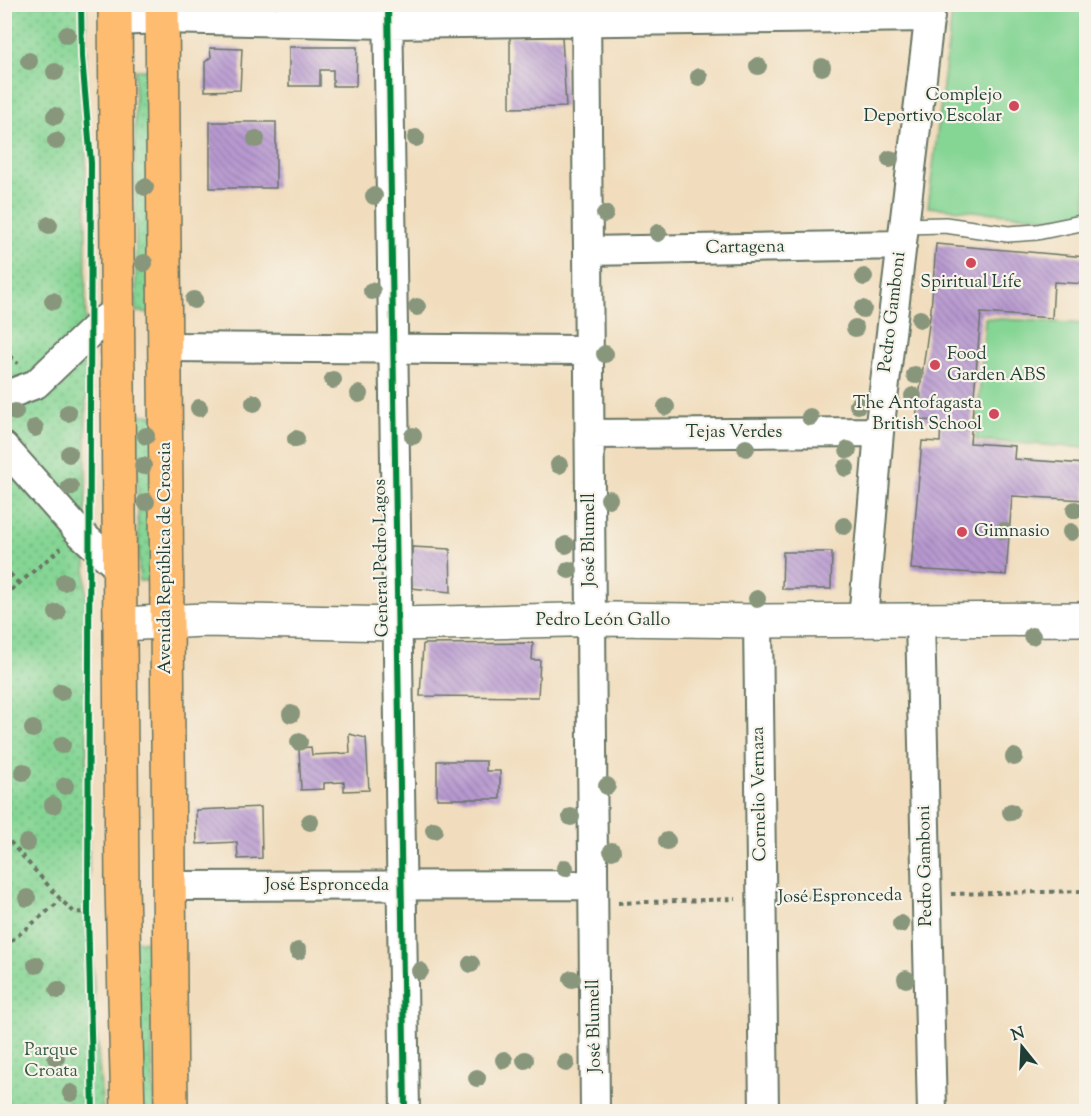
<svg xmlns="http://www.w3.org/2000/svg" width="1091" height="1116" font-family="'Sorts Mill Goudy',serif">
<defs>
<pattern id="green-dots" width="8" height="8" patternUnits="userSpaceOnUse" patternTransform="scale(1.5)"><rect width="8" height="8" fill="#85d594"/><path d="M2 2h.1M6 6h.1" fill="none" stroke="#6cae7a" stroke-width="1.8" stroke-linecap="round"/></pattern>
<pattern id="building-back-hatch" width="6" height="6" patternUnits="userSpaceOnUse" patternTransform="scale(1.5)"><rect width="6" height="6" fill="#b899d0"/><path d="M-1 5l2 2M0 0l6 6M5-1l2 2" fill="none" stroke="#957eaa"/></pattern>
</defs>
<rect width="100%" height="100%" fill="#f7f3e8"/>
<filter id="ink" filterUnits="userSpaceOnUse"><feTurbulence type="fractalNoise" baseFrequency=".0167" numOctaves="2"/><feDisplacementMap in="SourceGraphic" scale="12" xChannelSelector="R" yChannelSelector="G"/><feConvolveMatrix kernelMatrix="1 2 1 2 8 2 1 2 1" color-interpolation-filters="sRGB"/></filter>
<filter id="wash" filterUnits="userSpaceOnUse"><feTurbulence type="fractalNoise" baseFrequency=".008" numOctaves="4" result="noise"/><feDisplacementMap in="SourceGraphic" scale="24" xChannelSelector="R" yChannelSelector="G"/><feGaussianBlur stdDeviation="1.35" result="paint"/><feColorMatrix in="noise" values="0 0 0 0 0 0 0 0 0 0 0 0 0 0 0 0 0 1.4 0 .05"/><feComposite in="paint" operator="in"/></filter>
<g filter="url(#wash)">
<rect width="100%" height="100%" fill="#f1ddbd"/>
<path fill="url(#green-dots)" stroke="#528964" stroke-width="1.5" d="M5,5H86C86,216 85,428 86,639C87,797 88,954 103,1111L5,1112Z
M135,70H155V313L136,312Z
M136,414L156,416L159,580L139,581Z
M134,940L154,943L152,1054L155,1111H138Z"/>
<path fill="#85d594" stroke="#528964" stroke-width="1.5" d="M953,5H1086V221L928,207Z
M985,318L1086,324V448L976,440Z"/>
<g id="blocks">
<path fill="url(#building-back-hatch)" d="M510,36L562,37L566,107L510,108Z
M289,47H357L356,86H333V70H320V86H289Z
M210,48L242,49L240,90L205,91V62L211,57Z
M210,122H276V188H210Z
M936,244L1086,257V284L1054,282L1052,318L981,313L970,443L1015,446L1014,459L1086,464V500L1012,496L1006,575L911,569L922,441L940,442L941,422L916,419L931,310Z
M412,547L450,549L451,592L411,588Z
M783,552H832L831,589H782Z
M533,643L532,660H540L538,697L420,696L423,644Z
M349,734L366,738L369,790L344,791V782L324,783V789L301,790L299,748L311,747L312,755L350,753Z
M437,761H486V771H500V799H437Z
M261,807L262,858L238,859L237,842L197,844L196,810Z"/>
</g>
</g>
<g filter="url(#ink)">
<use href="#blocks" fill-opacity="0" stroke="#687564" stroke-width="1.5"/>
<g fill="none" stroke-linecap="round" stroke-linejoin="round">
<g stroke="#687564" stroke-width="18">
<path id="service" d="M904,226L945,225L1008,234L1037,232L1086,222"/>
</g>
<g stroke="#687564" stroke-width="32">
<path id="minor" d="M388,4L405,1112
M586,4L595,1112
M115,21L162,19L389,24L930,17
M588,251L902,245
M164,347L589,350
M4,396L36,384L101,322L117,310
M589,434L879,432
M4,447L79,532L119,568
M863,620L879,432L931,4
M758,621L764,1112
M920,621L932,1112
M168,886L593,885"/>
</g>
<g stroke="#687564" stroke-width="36">
<path id="tertiary" d="M120,624L204,620L398,624L613,619L758,621L1086,619"/>
</g>
<g stroke="#687564" stroke-width="36">
<path id="trunk" d="M115,4L122,887L128,1112
M162,4L171,1112"/>
</g>
<path stroke="#687564" stroke-width="4" stroke-dasharray="4.5 4.5" stroke-linecap="butt" d="M4,349L18,364
M4,567L19,584
M4,596L61,548
M4,835L61,900L74,912L95,913
M951,894L1086,891
M786,898L901,895
M618,903L736,899
M4,947L61,900"/>
<use href="#service" stroke="#fff" stroke-width="15"/>
<use href="#minor" stroke="#fff" stroke-width="28"/>
<use href="#tertiary" stroke="#fff" stroke-width="33"/>
<use href="#trunk" stroke="#fdbc70" stroke-width="33"/>
<g stroke="#f7f3e8" stroke-width="10">
<path id="cycleway" d="M81,4L82,57L91,163L88,912L93,1112
M388,4L405,1112"/>
</g>
<use href="#cycleway" stroke="#00873e" stroke-width="6"/>
</g>
<g fill="#88967c">
<circle cx="67" cy="35" r="9"/>
<circle cx="29" cy="61" r="9"/>
<circle cx="758" cy="66" r="9"/>
<circle cx="822" cy="67" r="9"/>
<circle cx="55" cy="72" r="9"/>
<circle cx="699" cy="77" r="9"/>
<circle cx="55" cy="116" r="9"/>
<circle cx="416" cy="138" r="9"/>
<circle cx="256" cy="139" r="9"/>
<circle cx="56" cy="141" r="9"/>
<circle cx="890" cy="159" r="9"/>
<circle cx="145" cy="187" r="9"/>
<circle cx="374" cy="196" r="9"/>
<circle cx="605" cy="214" r="9"/>
<circle cx="49" cy="225" r="9"/>
<circle cx="658" cy="233" r="9"/>
<circle cx="144" cy="263" r="9"/>
<circle cx="864" cy="277" r="9"/>
<circle cx="372" cy="291" r="9"/>
<circle cx="194" cy="300" r="9"/>
<circle cx="53" cy="301" r="9"/>
<circle cx="417" cy="307" r="9"/>
<circle cx="863" cy="309" r="9"/>
<circle cx="920" cy="319" r="9"/>
<circle cx="855" cy="328" r="9"/>
<circle cx="605" cy="354" r="9"/>
<circle cx="915" cy="375" r="9"/>
<circle cx="333" cy="380" r="9"/>
<circle cx="359" cy="394" r="9"/>
<circle cx="913" cy="396" r="9"/>
<circle cx="254" cy="403" r="9"/>
<circle cx="858" cy="405" r="9"/>
<circle cx="666" cy="407" r="9"/>
<circle cx="199" cy="408" r="9"/>
<circle cx="15" cy="412" r="9"/>
<circle cx="68" cy="413" r="9"/>
<circle cx="810" cy="417" r="9"/>
<circle cx="35" cy="428" r="9"/>
<circle cx="146" cy="436" r="9"/>
<circle cx="413" cy="436" r="9"/>
<circle cx="296" cy="439" r="9"/>
<circle cx="746" cy="448" r="9"/>
<circle cx="848" cy="450" r="9"/>
<circle cx="69" cy="454" r="9"/>
<circle cx="559" cy="465" r="9"/>
<circle cx="143" cy="466" r="9"/>
<circle cx="846" cy="468" r="9"/>
<circle cx="70" cy="487" r="9"/>
<circle cx="609" cy="499" r="9"/>
<circle cx="146" cy="502" r="9"/>
<circle cx="1075" cy="510" r="9"/>
<circle cx="844" cy="526" r="9"/>
<circle cx="1003" cy="531" r="9"/>
<circle cx="1071" cy="532" r="9"/>
<circle cx="566" cy="545" r="9"/>
<circle cx="569" cy="570" r="9"/>
<circle cx="64" cy="582" r="9"/>
<circle cx="757" cy="599" r="9"/>
<circle cx="57" cy="613" r="9"/>
<circle cx="1032" cy="636" r="9"/>
<circle cx="61" cy="692" r="9"/>
<circle cx="291" cy="714" r="9"/>
<circle cx="33" cy="729" r="9"/>
<circle cx="299" cy="742" r="9"/>
<circle cx="62" cy="745" r="9"/>
<circle cx="1014" cy="757" r="9"/>
<circle cx="23" cy="772" r="9"/>
<circle cx="65" cy="786" r="9"/>
<circle cx="607" cy="786" r="9"/>
<circle cx="53" cy="805" r="9"/>
<circle cx="1011" cy="812" r="9"/>
<circle cx="571" cy="817" r="9"/>
<circle cx="310" cy="822" r="9"/>
<circle cx="434" cy="830" r="9"/>
<circle cx="667" cy="841" r="9"/>
<circle cx="27" cy="843" r="9"/>
<circle cx="612" cy="851" r="9"/>
<circle cx="565" cy="868" r="9"/>
<circle cx="27" cy="898" r="9"/>
<circle cx="901" cy="924" r="9"/>
<circle cx="298" cy="951" r="9"/>
<circle cx="471" cy="964" r="9"/>
<circle cx="36" cy="965" r="9"/>
<circle cx="420" cy="971" r="9"/>
<circle cx="572" cy="979" r="9"/>
<circle cx="906" cy="979" r="9"/>
<circle cx="58" cy="990" r="9"/>
<circle cx="56" cy="1058" r="9"/>
<circle cx="504" cy="1060" r="9"/>
<circle cx="525" cy="1060" r="9"/>
<circle cx="566" cy="1063" r="9"/>
<circle cx="477" cy="1078" r="9"/>
<circle cx="71" cy="1093" r="9"/>
</g>
</g>
<g fill="#d1495b" stroke="#f7f3e8" stroke-width="2">
<circle cx="1014" cy="106" r="6"/>
<circle cx="971" cy="263" r="6"/>
<circle cx="935" cy="365" r="6"/>
<circle cx="994" cy="414" r="6"/>
<circle cx="962" cy="532" r="6"/>
</g>
<g text-anchor="middle" dominant-baseline="central" stroke-width="4.5" stroke-linejoin="round" paint-order="stroke">
<g font-size="18" fill="#1f3d34" stroke="#f7f3e8" text-anchor="end">
<text x="1002" y="96">Complejo<tspan x="1002" dy="21">Deportivo Escolar</tspan></text>
<text x="971" y="283" text-anchor="middle">Spiritual Life</text>
<text x="947" y="355" text-anchor="start">Food<tspan x="947" dy="21">Garden ABS</tspan></text>
<text x="982" y="404">The Antofagasta<tspan x="982" dy="21">British School</tspan></text>
<text x="974" y="532" text-anchor="start">Gimnasio</text>
</g>
<g font-size="18" fill="#1f3d34" stroke="#f7f3e8">
<text transform="translate(745 248) rotate(-1)">Cartagena</text>
<text transform="translate(893 312) rotate(-83)">Pedro Gamboni</text>
<text x="734" y="433">Tejas Verdes</text>
<text transform="translate(590 540) rotate(-90)">José Blumell</text>
<text transform="translate(166 558) rotate(-90)">Avenida República de Croacia</text>
<text transform="translate(382 558) rotate(-91)">General Pedro Lagos</text>
<text x="603" y="621">Pedro León Gallo</text>
<text transform="translate(760 794) rotate(-91)">Cornelio Vernaza</text>
<text transform="translate(926 866) rotate(-91)">Pedro Gamboni</text>
<text x="327" y="886">José Espronceda</text>
<text transform="translate(840 897) rotate(-1)">José Espronceda</text>
<text transform="translate(595 1026) rotate(-91)">José Blumell</text>
</g>
<g font-size="18" fill="#335b47" stroke="#f7f3e8">
<text x="51" y="1051">Parque<tspan x="51" dy="21">Croata</tspan></text>
</g>
</g>
<rect width="1091" height="1116" fill="none" stroke="#f7f3e8" stroke-width="24"/>
<g transform="translate(1022 1047) rotate(342)" stroke="#f7f3e8" stroke-width="4.5" paint-order="stroke">
<path d="M0-4.5L10 22L0 15L-10 22Z" fill="#1f3d34"/>
<text y="-9" font-size="16" font-weight="bold" text-anchor="middle" fill="#1f3d34">N</text>
</g>
</svg>
